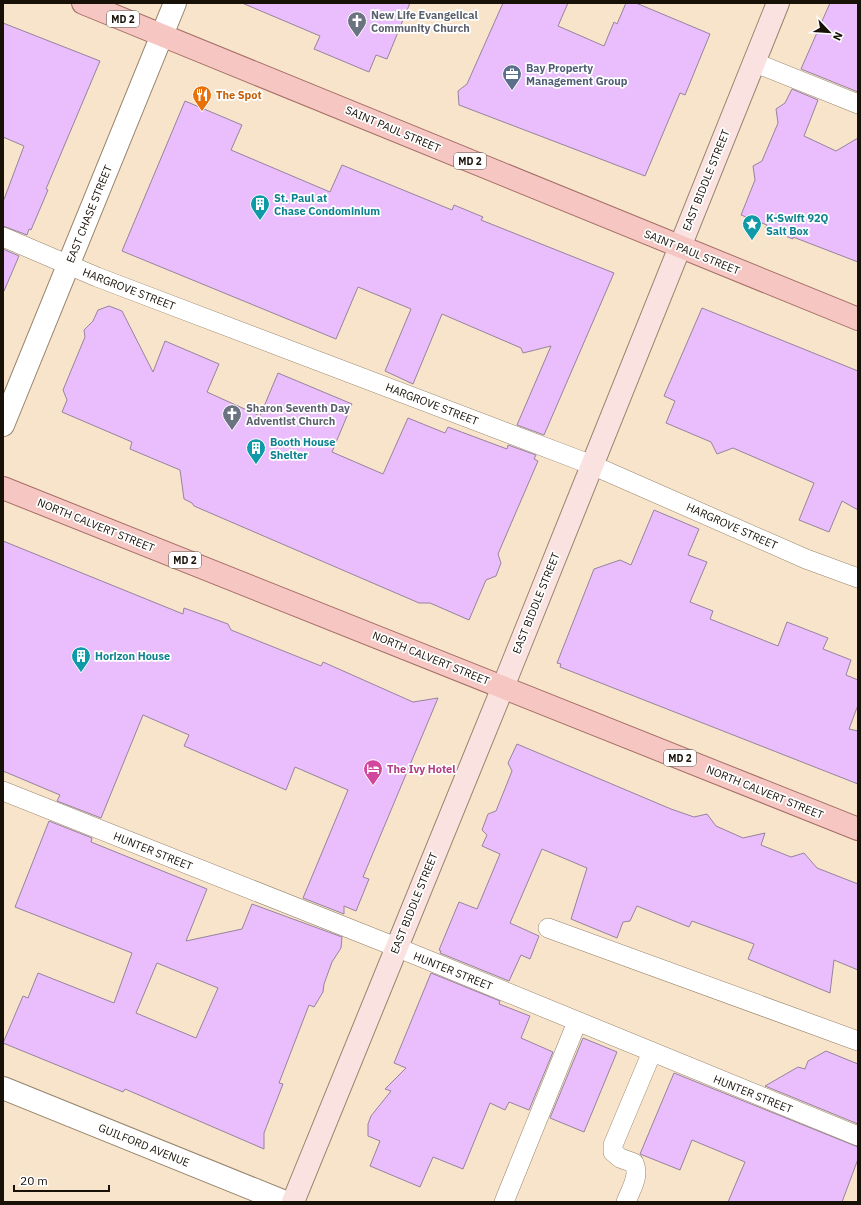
<svg xmlns="http://www.w3.org/2000/svg" width="861" height="1205" font-family="'IBM Plex Sans',sans-serif">
<rect width="100%" height="100%" fill="#f8e4ca"/>
<path fill="#eabdfc" stroke="#95849d" fill-rule="evenodd" d="M242,3H410L387,59L376,55L369,72L314,49L320,36Z
M503,3H568L558,26L604,46L614,22L617,24L626,3H636L710,34L685,95L680,93L645,176L459,105L458,91L467,84Z
M830,3H858V92L801,69Z
M3,23L100,61L46,189L48,190L31,230L29,229L27,235L3,226V202L24,146L3,137Z
M792,89L818,100L804,136L836,151L858,138V262L793,237V239L765,228L767,225L741,215L755,180L753,166L762,161L778,123L776,109L785,103Z
M185,101L242,125L231,150L330,192L342,165L452,210L454,205L483,217L481,220L614,273L544,435L517,425L551,346L523,353L521,348L442,314L413,384L385,371L411,309L358,287L336,339L122,251Z
M3,249L19,256L4,291H3Z
M109,306L122,311L153,372L165,341L219,364L207,392L260,416L278,373L352,404L332,452L383,474L408,418L445,433L448,427L507,449L508,445L536,455L534,459L538,461L498,554L501,563L496,576L486,580L469,620L430,603H419L194,506L192,503L184,499L180,470L130,449L132,442L62,412L67,400L63,390L85,337L84,330L93,321L98,310Z
M702,308L858,371V510L842,501L829,532L799,520L814,483L733,448L717,454L711,442L666,423L675,401L664,396Z
M654,510L699,529L688,555L707,562L690,602L713,611L710,619L778,646L787,622L828,638L823,649L851,660L846,675L858,680V705L849,729L858,731V784L560,667L561,664L557,663L594,569L620,560L631,565Z
M3,541L183,614L184,608L228,624L231,630L321,666L323,662L413,702L438,698L363,877L369,879L356,911L344,906V914L303,898L348,790L295,767L286,790L184,746L189,735L143,715L101,818L57,801L60,795L3,771Z
M517,744L671,809L694,817L707,814L716,826L743,838L765,833L761,845L791,857L804,853L817,868L858,884V970L834,960L830,993L748,959L754,944L692,921L689,927L637,906L630,921L623,922L617,938L571,919L587,868L542,849L510,923L539,936L530,959L521,955L509,981L440,953L441,951L439,950L459,902L477,909L500,854L482,846L487,835L482,830L488,814L496,811L512,771L508,763Z
M49,821L92,838L91,842L207,889L186,941L242,929L252,904L342,937L341,948L332,962L324,984L323,992L314,1007L309,1005L279,1083L283,1084L264,1133V1149L125,1089L123,1092L3,1043L23,996L28,998L38,973L114,1003L132,953L15,907ZM157,963L218,988L196,1038L136,1013Z
M431,973L500,1001L499,1004L530,1016L521,1038L553,1052L529,1110L509,1102L505,1110L490,1103L463,1169L433,1157L420,1187L370,1166L380,1141L368,1136V1124L371,1116L391,1091L385,1089L406,1068L394,1063Z
M583,1038L617,1052L584,1132L550,1118Z
M826,1051L858,1064V1124L765,1086L798,1067L805,1069L808,1061Z
M674,1073L858,1147V1159L842,1202H728L745,1162L692,1140L680,1170L640,1154Z"/>
<g fill="none" stroke-linecap="round" stroke-linejoin="round">
<g stroke="#96846c" stroke-width="20">
<path id="service" d="M753,62L858,104
M3,237L97,277L592,465L806,559L858,578
M3,791L396,947L858,1136
M548,928L858,1041
M504,1202L577,1022
M626,1202C631,1189 640,1176 634,1163L620,1158L613,1152V1145L652,1052"/>
</g>
<g stroke="#96846c" stroke-width="24">
<path id="tertiary" d="M3,425L175,3
M3,1088L285,1202"/>
</g>
<g stroke="#96846c" stroke-width="24">
<path id="secondary" d="M293,1202L503,687L778,3"/>
</g>
<g stroke="#a46e66" stroke-width="24">
<path id="primary" d="M83,3L858,319
M3,488L858,829"/>
</g>
<use href="#service" stroke="#fff" stroke-width="19"/>
<use href="#tertiary" stroke="#fff" stroke-width="22"/>
<use href="#secondary" stroke="#fae2e0" stroke-width="22"/>
<use href="#primary" stroke="#f6c6c2" stroke-width="22"/>
</g>
<defs>
<g id="church-pin" transform="scale(1)"><path d="M0 17L-7.5 6A9.5 9.5 0 1 1 7.5 6Z" fill="#6b7280" stroke="#fff"/><path d="M-1.2-6h2.4v3.5h3.3v2.4h-3.3V6h-2.4V-.1h-3.3v-2.4h3.3Z" fill="#fff"/></g>
<g id="office-pin" transform="scale(1)"><path d="M0 17L-7.5 6A9.5 9.5 0 1 1 7.5 6Z" fill="#5c6f8a" stroke="#fff"/><path d="M-6-3h4V-5.5h4V-3h4V5H-6ZM-1-4.5V-3h2v-1.5ZM-6 0V1H6V0Z" fill="#fff"/></g>
<g id="restaurant-pin" transform="scale(1)"><path d="M0 17L-7.5 6A9.5 9.5 0 1 1 7.5 6Z" fill="#e8710a" stroke="#fff"/><path d="M-5-6h1v4h1v-4h1v4h1v-4h1v5L-1.5 .5V6h-2V.5L-5-1ZM5-6V6H3V1.5H1.5Q1.5-4 5-6Z" fill="#fff"/></g>
<g id="building-pin" transform="scale(1)"><path d="M0 17L-7.5 6A9.5 9.5 0 1 1 7.5 6Z" fill="#0f9aa8" stroke="#fff"/><path d="M-4-6H4V6H1V3H-1V6H-4ZM-2.5-4.3h1.7v1.8h-1.7ZM.8-4.3h1.7v1.8H.8ZM-2.5-1h1.7V.8h-1.7ZM.8-1h1.7V.8H.8Z" fill="#fff"/></g>
<g id="sight-pin" transform="scale(1)"><path d="M0 17L-7.5 6A9.5 9.5 0 1 1 7.5 6Z" fill="#0f9aa8" stroke="#fff"/><path d="M0-6L1.8-2.2L6-1.7L2.9 1.2L3.7 5.4L0 3.3L-3.7 5.4L-2.9 1.2L-6-1.7L-1.8-2.2Z" fill="#fff"/></g>
<g id="hotel-pin" transform="scale(1)"><path d="M0 17L-7.5 6A9.5 9.5 0 1 1 7.5 6Z" fill="#d1479c" stroke="#fff"/><path d="M-6-4.5h1.5V1H6V5H4.5V3h-9V5H-6ZM-4 0a1.8 1.8 0 1 1 3.6 0ZM.5 0V-2.5h3Q6-2.5 6 0Z" fill="#fff"/></g>
</defs>
<g fill-rule="evenodd">
<use href="#church-pin" x="357" y="21"/>
<use href="#office-pin" x="512" y="74"/>
<use href="#restaurant-pin" x="202" y="95"/>
<use href="#building-pin" x="260" y="204"/>
<use href="#sight-pin" x="752" y="224"/>
<use href="#church-pin" x="232" y="414"/>
<use href="#building-pin" x="256" y="448"/>
<use href="#building-pin" x="81" y="656"/>
<use href="#hotel-pin" x="373" y="769"/>
</g>
<g text-anchor="middle" dominant-baseline="central" stroke-width="3.5" stroke-linejoin="round" paint-order="stroke">
<g fill="#fff" stroke="#5d5852" stroke-width="1">
<rect x="107" y="11" width="32" height="16" rx="3"/>
<rect x="454" y="153" width="32" height="16" rx="3"/>
<rect x="169" y="552" width="32" height="16" rx="3"/>
<rect x="664" y="750" width="32" height="16" rx="3"/>
</g>
<g font-size="10" font-weight="bold" fill="#181108">
<text x="123" y="19">MD 2</text>
<text x="470" y="161">MD 2</text>
<text x="185" y="560">MD 2</text>
<text x="680" y="758">MD 2</text>
</g>
<g font-size="11" font-weight="bold" fill="#5b616d" stroke="#fff" text-anchor="start">
<text x="371" y="15">New Life Evangelical<tspan x="371" dy="13">Community Church</tspan></text>
<text x="246" y="408">Sharon Seventh Day<tspan x="246" dy="13">Adventist Church</tspan></text>
</g>
<g font-size="11" font-weight="bold" fill="#4e5e75" stroke="#fff" text-anchor="start">
<text x="526" y="68">Bay Property<tspan x="526" dy="13">Management Group</tspan></text>
</g>
<g font-size="11" font-weight="bold" fill="#c56008" stroke="#fff" text-anchor="start">
<text x="216" y="95">The Spot</text>
</g>
<g font-size="11" fill="#181108" stroke="#fff">
<text transform="translate(393 129) rotate(23)">SAINT PAUL STREET</text>
<text transform="translate(706 180) rotate(-68)">EAST BIDDLE STREET</text>
<text transform="translate(89 214) rotate(-68)">EAST CHASE STREET</text>
<text transform="translate(692 252) rotate(22)">SAINT PAUL STREET</text>
<text transform="translate(129 289) rotate(21)">HARGROVE STREET</text>
<text transform="translate(432 404) rotate(21)">HARGROVE STREET</text>
<text transform="translate(96 525) rotate(22)">NORTH CALVERT STREET</text>
<text transform="translate(732 526) rotate(24)">HARGROVE STREET</text>
<text transform="translate(536 603) rotate(-68)">EAST BIDDLE STREET</text>
<text transform="translate(431 658) rotate(22)">NORTH CALVERT STREET</text>
<text transform="translate(765 792) rotate(22)">NORTH CALVERT STREET</text>
<text transform="translate(153 851) rotate(22)">HUNTER STREET</text>
<text transform="translate(414 903) rotate(-68)">EAST BIDDLE STREET</text>
<text transform="translate(453 971) rotate(22)">HUNTER STREET</text>
<text transform="translate(753 1094) rotate(22)">HUNTER STREET</text>
<text transform="translate(144 1145) rotate(22)">GUILFORD AVENUE</text>
</g>
<g font-size="11" font-weight="bold" fill="#0d838f" stroke="#fff" text-anchor="start">
<text x="274" y="198">St. Paul at<tspan x="274" dy="13">Chase Condominium</tspan></text>
<text x="766" y="218">K-Swift 92Q<tspan x="766" dy="13">Salt Box</tspan></text>
<text x="270" y="442">Booth House<tspan x="270" dy="13">Shelter</tspan></text>
<text x="95" y="656">Horizon House</text>
</g>
<g font-size="11" font-weight="bold" fill="#b23c85" stroke="#fff" text-anchor="start">
<text x="387" y="769">The Ivy Hotel</text>
</g>
</g>
<rect width="861" height="1205" fill="none" stroke="#181108" stroke-width="8"/>
<g transform="translate(829 32) rotate(115)" stroke="#ffffff" stroke-width="3" paint-order="stroke">
<path d="M0-3L7 15L0 10L-7 15Z" fill="#181108"/>
<text y="-6" font-size="11" font-weight="bold" text-anchor="middle" fill="#181108">N</text>
</g>
<path d="M14 1185v6h95v-6" fill="none" stroke="#181108" stroke-width="2"/>
<text x="20" y="1185" font-size="12" fill="#181108" stroke="#ffffff" stroke-width="3" paint-order="stroke">20 m</text>
</svg>
